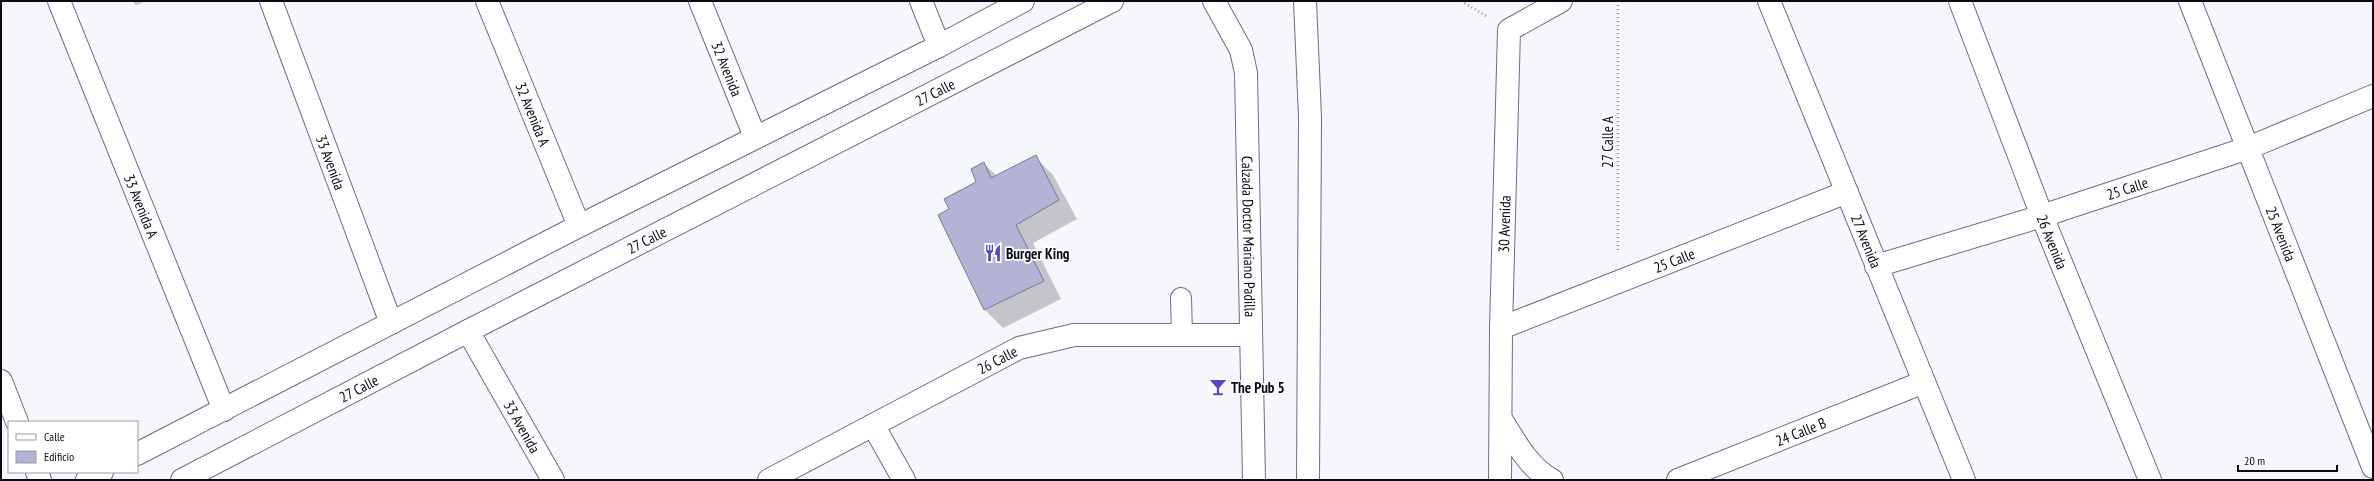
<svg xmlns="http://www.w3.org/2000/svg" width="2374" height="481" font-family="'PT Sans Narrow',sans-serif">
<rect width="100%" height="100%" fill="#f6f6fd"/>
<path fill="#0003" d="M132,1H147L136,5Z
M1035,157L1053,175L1077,219L1033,243L1061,299L1003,328L985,310L940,215L950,209L977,183L983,163L997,176Z"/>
<path fill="#b3b3d6" stroke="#777798" d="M1036,155L1059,200L1016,225L1044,281L984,310L938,215L949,209L944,199L976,182L971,169L984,162L991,178Z"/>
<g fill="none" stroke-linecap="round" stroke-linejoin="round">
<g stroke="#6c6c8c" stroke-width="22">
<path id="service" d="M1181,298L1182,334"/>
</g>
<g stroke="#6c6c8c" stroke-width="24">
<g id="minor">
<path id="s1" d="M59,1L224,410"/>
<path id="s2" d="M271,1L391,323"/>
<path id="s3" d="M487,1L579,226"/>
<path id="s4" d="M700,1L755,137"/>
<path d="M921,1L939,46"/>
<path id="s5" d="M1769,1L1964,480"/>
<path id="s6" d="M2190,1L2373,467"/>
<path id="s7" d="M1876,266L2042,216L2248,148L2373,96"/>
<path id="s8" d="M1501,328L1847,192"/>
<path id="s9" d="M468,331L553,480"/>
<path d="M1,381L17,422"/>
<path d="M1501,419C1514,440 1529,468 1552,480"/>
<path d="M873,425L904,480"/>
<path d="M37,472L40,480"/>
<path id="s10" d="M769,480L1019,348L1074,335H1250"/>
<path id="s11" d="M1500,480L1501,328L1509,30L1561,1"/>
<path id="s12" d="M1678,480L1924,382"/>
</g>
</g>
<g stroke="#6c6c8c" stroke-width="24">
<g id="tertiary">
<path id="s13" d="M1960,1L2042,216L2150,480"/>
</g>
</g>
<g stroke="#6c6c8c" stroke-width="24">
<g id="secondary">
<path id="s14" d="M1214,1L1241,50L1246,73L1254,480"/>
<path d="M1305,1L1310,117L1308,480"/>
</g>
</g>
<g stroke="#6c6c8c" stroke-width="24">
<g id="primary">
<path d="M137,454L579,226L939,46L1023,1"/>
<path d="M87,480L102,472"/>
<path id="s15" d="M182,480L468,331L1112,1"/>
</g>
</g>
<path stroke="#95959e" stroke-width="2.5" stroke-dasharray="1 3" stroke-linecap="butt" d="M1461,1L1486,16
M1618,1V252"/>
<use href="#service" stroke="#fff" stroke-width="20"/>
<use href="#minor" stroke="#fff" stroke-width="22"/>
<use href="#tertiary" stroke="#fff" stroke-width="22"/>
<use href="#secondary" stroke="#fff" stroke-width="22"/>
<use href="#primary" stroke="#fff" stroke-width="22"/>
</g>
<defs>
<g id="restaurant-bare" transform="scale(1.38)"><path d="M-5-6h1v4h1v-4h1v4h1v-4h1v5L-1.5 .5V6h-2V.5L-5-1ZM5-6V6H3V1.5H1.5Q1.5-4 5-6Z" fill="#5a47bf" stroke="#fff" stroke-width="2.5" paint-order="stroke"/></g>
<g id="bar-bare" transform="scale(1.38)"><path d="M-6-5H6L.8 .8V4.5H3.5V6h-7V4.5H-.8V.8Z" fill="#5a47bf" stroke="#fff" stroke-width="2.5" paint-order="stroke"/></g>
</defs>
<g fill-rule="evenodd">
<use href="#restaurant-bare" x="993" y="253"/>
<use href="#bar-bare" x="1218" y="387"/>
</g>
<g text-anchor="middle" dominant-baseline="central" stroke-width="3.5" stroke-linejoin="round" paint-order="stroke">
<g font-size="15" fill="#0a0a15" stroke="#fff">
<text stroke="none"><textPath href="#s4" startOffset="73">32 Avenida</textPath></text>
<text stroke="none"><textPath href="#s15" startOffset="847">27 Calle</textPath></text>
<text stroke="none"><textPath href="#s3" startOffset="122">32 Avenida A</textPath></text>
<text transform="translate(1607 142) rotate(-90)">27 Calle A</text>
<text stroke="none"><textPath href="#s2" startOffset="172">33 Avenida</textPath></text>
<text stroke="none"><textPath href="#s7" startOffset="263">25 Calle</textPath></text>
<text stroke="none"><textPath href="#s1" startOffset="221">33 Avenida A</textPath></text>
<text stroke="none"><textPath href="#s11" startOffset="256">30 Avenida</textPath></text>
<text stroke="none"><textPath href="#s6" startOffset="250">25 Avenida</textPath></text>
<text stroke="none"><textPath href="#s14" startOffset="243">Calzada Doctor Mariano Padilla</textPath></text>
<text stroke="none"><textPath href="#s15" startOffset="523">27 Calle</textPath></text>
<text stroke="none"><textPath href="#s5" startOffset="259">27 Avenida</textPath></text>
<text stroke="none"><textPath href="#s13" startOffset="258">26 Avenida</textPath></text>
<text stroke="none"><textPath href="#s8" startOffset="186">25 Calle</textPath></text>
<text stroke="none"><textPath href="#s10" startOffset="258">26 Calle</textPath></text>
<text stroke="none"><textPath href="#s15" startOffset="199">27 Calle</textPath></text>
<text stroke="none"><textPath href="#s9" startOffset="110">33 Avenida</textPath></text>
<text stroke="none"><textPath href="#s12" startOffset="132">24 Calle B</textPath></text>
</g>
<g font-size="15" font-weight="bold" fill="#0a0a15" stroke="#fff" text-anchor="start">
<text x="1006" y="253">Burger King</text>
<text x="1231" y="387">The Pub 5</text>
</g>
</g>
<rect width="2374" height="481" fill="none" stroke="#0a0a15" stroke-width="4"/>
<rect x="8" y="421" width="130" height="52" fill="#ffffff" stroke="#9d9da1"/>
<rect x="16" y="434" width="20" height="6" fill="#ffffff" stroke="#9d9da1"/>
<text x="44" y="441" font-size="12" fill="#0a0a15">Calle</text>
<rect x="16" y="451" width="20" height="12" fill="#b3b3d6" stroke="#9d9da1"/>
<text x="44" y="461" font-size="12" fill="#0a0a15">Edificio</text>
<path d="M2238 465v6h99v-6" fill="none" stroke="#0a0a15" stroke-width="2"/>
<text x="2244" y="465" font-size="12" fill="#0a0a15" stroke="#ffffff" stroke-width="3" paint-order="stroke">20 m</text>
</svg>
